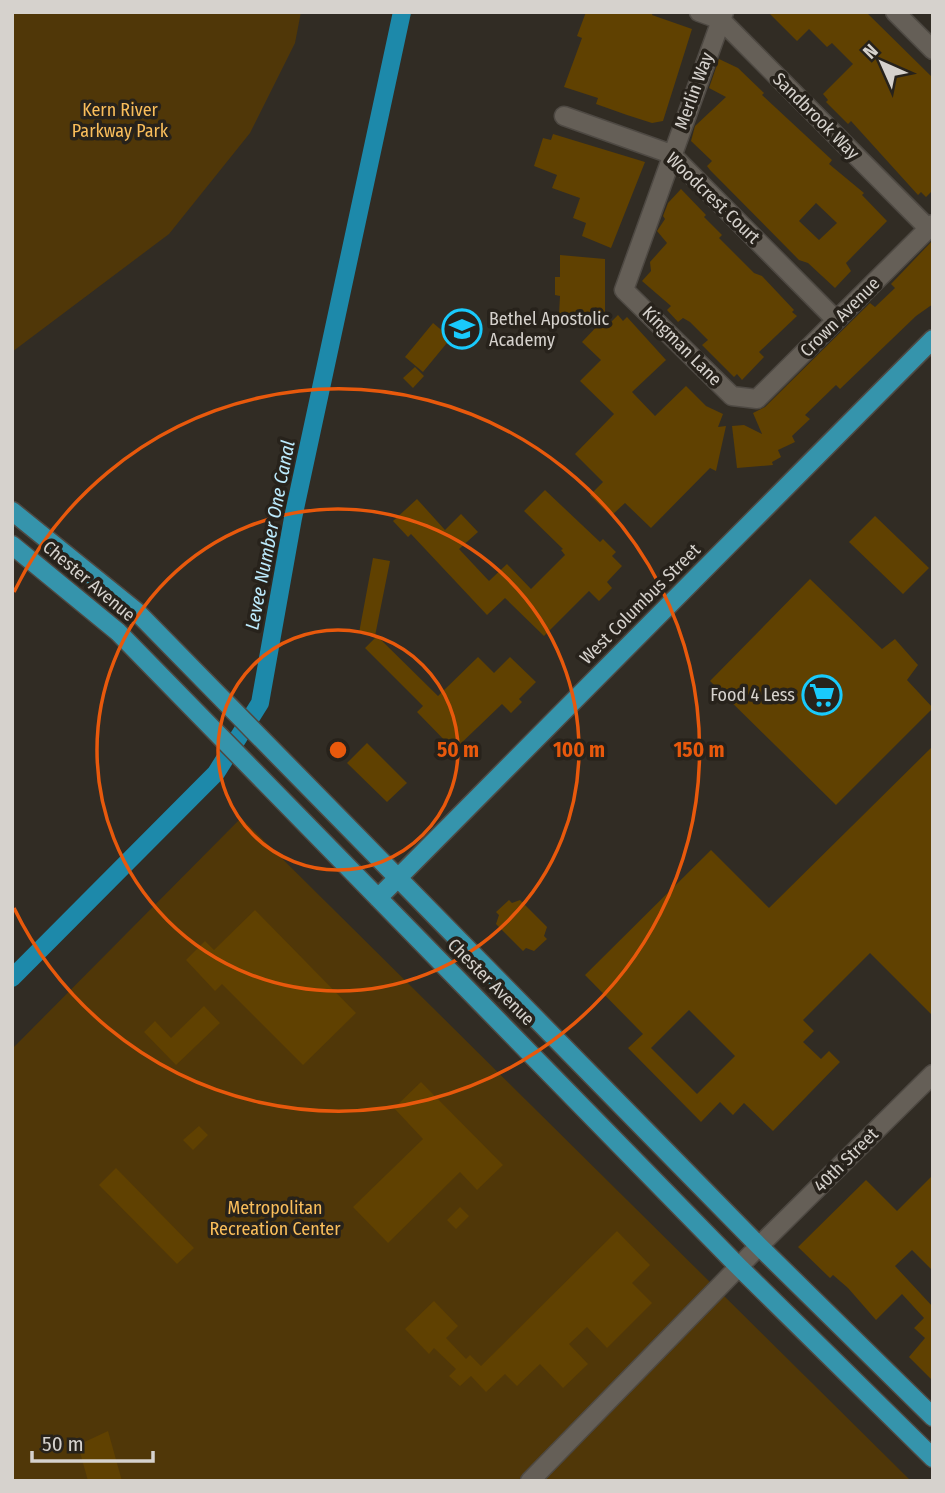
<svg xmlns="http://www.w3.org/2000/svg" width="945" height="1493" font-family="'Fira Sans Condensed',sans-serif">
<rect width="100%" height="100%" fill="#312c24"/>
<path fill="#503708" d="M12,12H301L295,43L250,133L169,234L12,352Z
M241,818L911,1481H12V1049Z"/>
<g fill="none" stroke-linecap="round" stroke-linejoin="round">
<path stroke="#1d89aa" stroke-width="18" d="M12,978L216,773L260,703L293,518L402,12"/>
</g>
<path fill="#604101" fill-rule="evenodd" d="M586,12H653L652,15L692,29L663,121L652,123L627,115L596,104L598,98L564,87L582,38L577,36Z
M768,12H866L933,78V190L926,197L921,192L918,195L851,121L848,124L826,102L828,100L823,94L853,64L832,43L827,47L809,29L797,41Z
M719,59L738,68L764,93L762,95L832,160L829,164L864,193L862,195L887,221L846,263L851,271L835,288L808,263L799,260L710,170L707,166L712,161L691,141L695,126L726,97L709,88ZM816,203L837,223L819,240L799,221Z
M553,134L645,162L611,248L582,236L586,223L573,218L580,198L552,188L557,175L534,166L543,138L551,140Z
M681,189L706,215L704,217L722,235L719,238L754,273L762,276L794,310L792,312L797,316L759,352L764,357L742,380L737,374L734,377L702,345L708,340L690,322L683,318L678,322L667,310L671,306L642,281L651,271L650,262L667,243L657,231L665,219L663,216L668,203Z
M933,240V304L916,316L840,389L836,385L805,415L810,419L792,436L795,442L778,450L781,457L772,462L773,465L737,468L732,426L744,425L762,434L753,413L765,407L870,303L875,307L895,288L891,284Z
M560,255L605,259V328L618,315L623,321L627,317L666,360L632,392L655,416L686,386L706,406L723,414L718,427L726,426L716,471L710,468L651,528L625,503L611,516L590,495L603,482L575,454L614,414L580,381L601,360L582,342L601,322L572,321V316L559,315L560,296L555,295V277H560Z
M433,323L451,338L423,372L405,357Z
M415,367L424,376L413,388L403,378Z
M545,490L600,542L603,539L616,552L612,556L622,566L607,582L612,588L599,601L589,591L544,636L505,598L487,615L411,534L408,537L393,521L417,499L445,530L461,514L478,532L459,549L489,581L507,564L531,589L565,555L561,550L563,549L524,511Z
M875,516L929,568L903,594L849,542Z
M373,558L390,561L375,636L359,633Z
M810,579L882,649L895,639L918,665L907,680L933,708L836,805L710,681Z
M377,636L438,696L478,657L494,673L510,657L536,682L519,699L522,702L511,713L502,704L454,750L417,712L423,706L365,648Z
M367,743L407,783L387,802L347,763Z
M933,746V1016L870,953L803,1020L814,1031L803,1042L821,1059L829,1051L840,1062L773,1131L744,1103L733,1115L720,1102L701,1122L628,1048L643,1034L585,975L711,850L769,908ZM689,1010L735,1056L697,1094L651,1048Z
M509,900L512,903L520,900L547,927L544,936L547,939L534,951L526,948L523,951L496,924L499,915L496,912Z
M255,910L356,1013L303,1065L222,984L215,991L186,960L205,941L214,950Z
M204,1006L220,1023L176,1065L144,1032L155,1021L171,1038Z
M421,1082L503,1165L477,1190L460,1172L388,1243L353,1207L423,1139L394,1108Z
M199,1126L208,1135L193,1150L183,1140Z
M116,1168L194,1248L177,1264L99,1185Z
M933,1175V1271L912,1250L895,1266L933,1307V1381L909,1357L925,1338L914,1328L924,1318L902,1294L876,1320L848,1288L833,1275L830,1278L798,1247L866,1180L897,1211Z
M460,1207L469,1216L456,1229L447,1220Z
M617,1231L650,1265L632,1283L652,1303L607,1348L587,1327L569,1344L588,1364L563,1388L540,1364L517,1386L505,1374L486,1392L471,1376L460,1386L449,1376L456,1369L434,1348L429,1354L405,1329L434,1301L458,1326L446,1338L466,1359L470,1355L481,1366Z
M108,1431L122,1481H88L78,1445Z"/>
<g fill="none" stroke-linecap="round" stroke-linejoin="round">
<g stroke="#4e4943" stroke-width="21">
<path id="minor" d="M699,12L721,20L928,228
M724,12L624,290L732,396L757,399L933,224
M895,12L933,50
M564,116L671,154L836,320
M530,1481L759,1246L933,1074"/>
</g>
<g stroke="#4e4943" stroke-width="21">
<path id="major" d="M12,511L137,612L759,1246L933,1417
M12,545L118,632L739,1267L933,1458
M378,898L933,339"/>
</g>
<use href="#minor" stroke="#655f57" stroke-width="18"/>
<use href="#major" stroke="#3594ac" stroke-width="18"/>
</g>
<g fill="none" stroke="#e8590c" stroke-width="3.5">
<circle cx="338" cy="750" r="120"/>
<circle cx="338" cy="750" r="241"/>
<path d="M14 592A361 361 0 1 1 14 908"/>
</g>
<defs>
<g id="school-ring" transform="scale(2.0125)"><circle r="9.5" fill="#27221b" stroke="#19cafc" stroke-width="1.5"/><path d="M0-5L7-2L0 1L-7-2ZM-4 1L0 2.5L4 1V4Q0 6-4 4Z" fill="#19cafc"/></g>
<g id="supermarket-ring" transform="scale(2.0125)"><circle r="9.5" fill="#27221b" stroke="#19cafc" stroke-width="1.5"/><path d="M-6-5.5h2.5l.6 2H6L4.5 2H-2.5L-4.4-4H-6ZM-1.5 3.2a1.3 1.3 0 1 0 .1 0ZM3 3.2a1.3 1.3 0 1 0 .1 0Z" fill="#19cafc"/></g>
</defs>
<g fill-rule="evenodd">
<use href="#school-ring" x="462" y="329"/>
<use href="#supermarket-ring" x="822" y="695"/>
</g>
<g text-anchor="middle" dominant-baseline="central" stroke-width="7" stroke-linejoin="round" paint-order="stroke">
<g font-size="18" fill="#d6d2cd" stroke="#27221b">
<text transform="translate(694 91) rotate(-70)">Merlin Way</text>
<text transform="translate(816 116) rotate(45)">Sandbrook Way</text>
<text transform="translate(713 198) rotate(44)">Woodcrest Court</text>
<text transform="translate(840 317) rotate(-45)">Crown Avenue</text>
<text transform="translate(682 346) rotate(45)">Kingman Lane</text>
<text transform="translate(89 581) rotate(40)">Chester Avenue</text>
<text transform="translate(640 604) rotate(-45)">West Columbus Street</text>
<text transform="translate(491 982) rotate(45)">Chester Avenue</text>
<text transform="translate(846 1160) rotate(-45)">40th Street</text>
</g>
<g font-size="18" fill="#fabe5b" stroke="#27221b">
<text x="120" y="110">Kern River<tspan x="120" dy="21">Parkway Park</tspan></text>
<text x="275" y="1208">Metropolitan<tspan x="275" dy="21">Recreation Center</tspan></text>
</g>
<g font-size="18" fill="#d6d2cd" stroke="#27221b" text-anchor="start">
<text x="489" y="319">Bethel Apostolic<tspan x="489" dy="21">Academy</tspan></text>
<text x="795" y="695" text-anchor="end">Food 4 Less</text>
</g>
<g font-size="19" font-style="italic" fill="#bdebfd" stroke="#27221b">
<text transform="translate(270 535) rotate(-79)">Levee Number One Canal</text>
</g>
</g>
<circle cx="338" cy="750" r="10" fill="#e8590c" stroke="#27221b" stroke-width="3.5"/>
<g font-size="21" text-anchor="middle" font-weight="bold" fill="#e8590c" stroke="#27221b" stroke-width="7" stroke-linejoin="round" paint-order="stroke">
<text x="458" y="757">50 m</text>
<text x="579" y="757">100 m</text>
<text x="699" y="757">150 m</text>
</g>
<rect width="945" height="1493" fill="none" stroke="#d6d2cd" stroke-width="28"/>
<g transform="translate(882 63) rotate(315)" stroke="#27221b" stroke-width="5" paint-order="stroke">
<path d="M0-5L12 26L0 18L-12 26Z" fill="#d6d2cd"/>
<text y="-10" font-size="19" font-weight="bold" text-anchor="middle" fill="#d6d2cd">N</text>
</g>
<path d="M32 1451v10h121v-10" fill="none" stroke="#d6d2cd" stroke-width="3.5"/>
<text x="42" y="1451" font-size="21" fill="#d6d2cd" stroke="#27221b" stroke-width="5" paint-order="stroke">50 m</text>
</svg>
